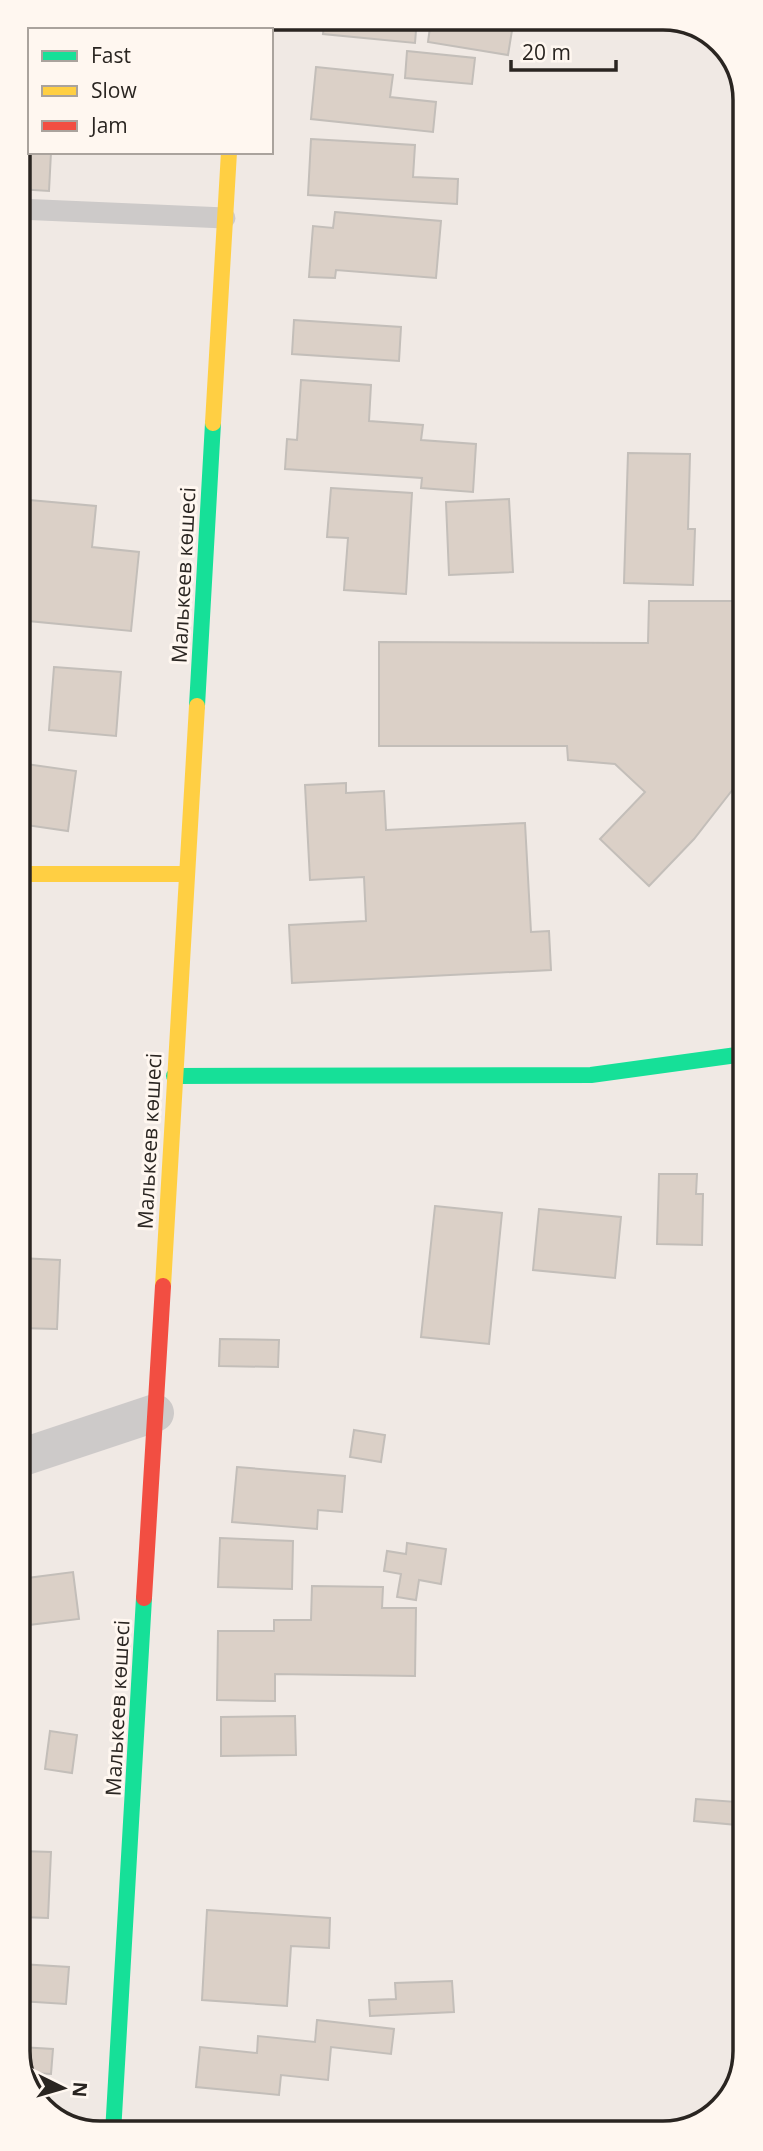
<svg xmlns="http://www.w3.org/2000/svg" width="763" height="2151" font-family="'Open Sans',sans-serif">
<rect width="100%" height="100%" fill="#f0e9e4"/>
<path fill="#dbd0c7" stroke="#c3beb9" stroke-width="2" d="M100,18H134L133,30H70Z
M325,18H417L415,43L323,34Z
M466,18H514L508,55L428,42L431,20L465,25Z
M407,51L475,58L472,84L405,78Z
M316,67L393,75L390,97L436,102L433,132L311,119Z
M30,68V152H51L49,191L18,189V95Z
M311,139L415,145L413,177L458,179L457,204L308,195Z
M335,212L441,221L436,278L336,270L335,278L309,277L313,226L333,228Z
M18,251L27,252L18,349Z
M294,320L401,327L399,361L292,354Z
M301,380L371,385L369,421L423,425L421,440L476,444L473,492L421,488L422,478L285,469L287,439L297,440Z
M628,453L690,454L688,529H695L693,585L624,583Z
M331,488L412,493L406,594L344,590L348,538L327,537Z
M18,499L96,506L92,547L139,552L131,631L18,620Z
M509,499L513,572L449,575L446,502Z
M649,601H743L744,775L694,839L649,886L600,839L645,792L615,764L568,760L567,746H379V642L648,643Z
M54,667L121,672L116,736L49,730Z
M19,763L76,771L68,831L19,824Z
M346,783V793L384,791L386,830L525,823L531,932L549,931L551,970L292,983L289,925L366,921L364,877L310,880L305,785Z
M659,1174H697L696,1194H703L702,1245L657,1244Z
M435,1206L502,1213L489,1344L421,1337Z
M539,1209L621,1217L615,1278L533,1270Z
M19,1258L60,1260L57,1329L19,1328Z
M220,1339L279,1340L278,1367L219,1366Z
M354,1430L385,1435L381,1462L350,1457Z
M237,1467L345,1476L342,1512L318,1510L317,1529L232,1522Z
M220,1538L293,1541L292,1589L218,1587Z
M407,1543L446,1549L441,1584L419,1580L416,1600L397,1597L401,1574L384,1571L387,1551L406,1554Z
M73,1572L79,1619L20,1626V1579Z
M312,1586L383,1587L382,1608H416L415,1676L275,1674V1701L217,1700L218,1631H274V1620H311Z
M295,1716L296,1755L221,1756V1717Z
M50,1731L77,1735L72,1773L45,1769Z
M736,1786L745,1787V1854H735L737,1825L694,1821L696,1799L736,1802Z
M20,1851L51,1852L48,1918L20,1917Z
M207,1910L330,1918L329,1948L291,1946L287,2006L202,2000Z
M20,1964L69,1967L66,2004L20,2001Z
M452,1981L454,2012L370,2016L369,2000L396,1999L395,1983Z
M317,2020L394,2029L391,2054L331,2047L328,2080L281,2075L279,2095L196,2087L200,2047L257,2053L258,2036L315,2042Z
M20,2047L53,2049L51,2074L20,2072Z
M267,2121L371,2125L370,2132H267Z"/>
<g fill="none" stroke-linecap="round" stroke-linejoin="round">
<path stroke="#cdcac9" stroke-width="21" d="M18,209L225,218"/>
<path stroke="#cdcac9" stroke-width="38" d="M20,1458L155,1413"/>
<path stroke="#16e098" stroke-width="16" d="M235,30L236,18
M197,706L213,423
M174,1076L591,1075L744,1054
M113,2133L144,1598"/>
<path stroke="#ffcf43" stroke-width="16" d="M213,423L229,152
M19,874H186
M163,1286L197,706"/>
<path stroke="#f24e42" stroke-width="16" d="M144,1598L163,1286"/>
</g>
<g text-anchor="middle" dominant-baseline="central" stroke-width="6" stroke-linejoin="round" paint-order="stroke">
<g font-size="21" fill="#2a2521" stroke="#fff7f0">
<text transform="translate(183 575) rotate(-87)">Малькеев көшесі</text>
<text transform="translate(149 1141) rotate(-87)">Малькеев көшесі</text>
<text transform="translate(117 1708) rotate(-87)">Малькеев көшесі</text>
</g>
</g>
<path d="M0 0H763V2151H0ZM100 30H663A70 70 0 0 1 733 100V2051A70 70 0 0 1 663 2121H100A70 70 0 0 1 30 2051V100A70 70 0 0 1 100 30Z" fill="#fff7f0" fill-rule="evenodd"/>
<path fill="none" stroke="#2a2521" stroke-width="3.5" d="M100 30H663A70 70 0 0 1 733 100V2051A70 70 0 0 1 663 2121H100A70 70 0 0 1 30 2051V100A70 70 0 0 1 100 30Z"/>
<rect x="28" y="28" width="245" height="126" fill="#fff7f0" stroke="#aaa39d" stroke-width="2"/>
<rect x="42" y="51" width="35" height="10" fill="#16e098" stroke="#aaa39d" stroke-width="2"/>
<text x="91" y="63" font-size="21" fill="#2a2521">Fast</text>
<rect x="42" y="86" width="35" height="10" fill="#ffcf43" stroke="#aaa39d" stroke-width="2"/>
<text x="91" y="98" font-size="21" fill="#2a2521">Slow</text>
<rect x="42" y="121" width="35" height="10" fill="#f24e42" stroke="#aaa39d" stroke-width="2"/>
<text x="91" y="133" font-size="21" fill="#2a2521">Jam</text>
<g transform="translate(63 2088) rotate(95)" stroke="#fff7f0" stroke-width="5" paint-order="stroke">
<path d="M0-5L12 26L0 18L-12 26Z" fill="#2a2521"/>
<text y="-10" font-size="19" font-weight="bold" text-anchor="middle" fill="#2a2521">N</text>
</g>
<path d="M511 60v10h105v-10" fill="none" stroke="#2a2521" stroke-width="3.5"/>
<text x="522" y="60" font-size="21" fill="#2a2521" stroke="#fff7f0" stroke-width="5" paint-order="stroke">20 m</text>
</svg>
